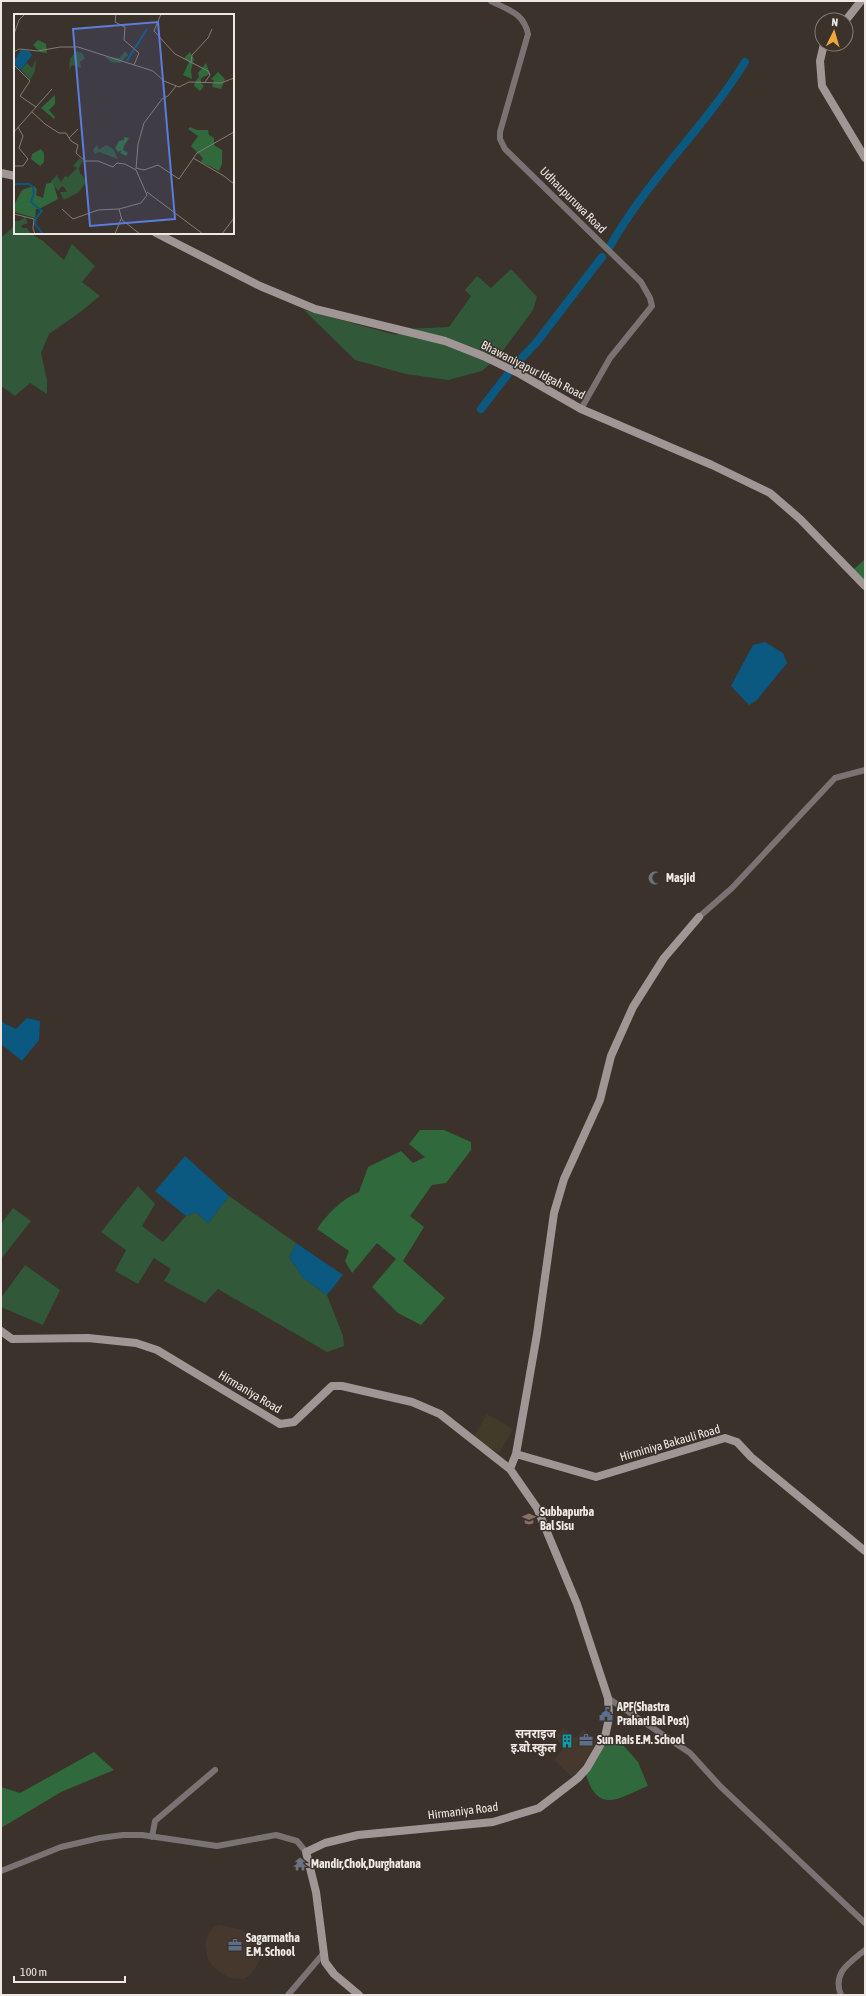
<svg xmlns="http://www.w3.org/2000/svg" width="866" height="1996" font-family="'Asap Condensed','Noto Sans Devanagari',sans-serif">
<rect width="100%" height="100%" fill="#3b322b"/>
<path fill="#423b2a" d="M487,1414L513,1429L499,1453L473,1438Z"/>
<path fill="#47382d" d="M563,1728L575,1738L584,1730L597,1741L589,1757L573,1778L554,1760L564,1748L555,1738Z
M220,1925L243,1930L257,1941L260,1947L259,1962L250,1975L243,1979L229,1978L217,1970L211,1964L207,1956L205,1943L209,1933L214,1926Z"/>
<path fill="#315839" d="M15,225V233H30L43,241L64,260L72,244L95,266L82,282L100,296L79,313L49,334L41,353L47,380V394L30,383L15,396L1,386V238Z
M511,269L537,297L533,310L499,356L482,371L448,380L406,374L355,360L304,310L396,335L405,329L449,327L471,296L465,290L477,276L491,288Z
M138,1186L155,1204L142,1226L163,1242L186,1216L196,1212L208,1223L229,1196L296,1243L289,1258L297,1268L302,1277L327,1295L343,1336L344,1346L327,1352L218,1289L205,1303L164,1281L171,1269L154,1258L138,1284L115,1271L126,1250L101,1232Z
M13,1208L31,1221L1,1259V1224Z
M25,1265L60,1290L43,1325L1,1307V1298Z"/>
<path fill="#2f693c" d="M865,559V581L853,570Z
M420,1130H444L471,1142V1150L446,1183L432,1185L410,1216L424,1227L403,1261L445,1298L421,1325L398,1313L372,1287L396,1259L377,1243L352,1273L345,1261L349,1251L317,1229C328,1213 342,1199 359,1192L368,1167L401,1151L413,1163L425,1157L409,1144Z
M606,1743L624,1746L638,1762L648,1786C620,1797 599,1816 586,1775Z
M94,1752L114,1770L61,1792L1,1828V1787L20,1793Z"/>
<path fill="#0b5881" d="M765,642L783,653L787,663L757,700L749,705L731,686L753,645Z
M27,1018L40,1021L39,1040L22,1061L1,1044V1023L2,1022L16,1029Z
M185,1156L229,1196L208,1223L196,1212L186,1216L155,1191Z
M296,1243L343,1275L327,1295L302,1277L297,1268L289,1258Z"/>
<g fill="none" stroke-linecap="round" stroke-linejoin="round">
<path stroke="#0b5881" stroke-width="8" d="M610,246C648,179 705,127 745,62
M515,365L536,343L602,257
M481,409L508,374"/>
<path stroke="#7a7373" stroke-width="6" d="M491,1C508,10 524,13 528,34L500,132V139L505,149L641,282L650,298L652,306L610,358L581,409
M699,917L732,888L835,778L865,770
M608,1698L690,1753L720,1786L865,1923
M152,1837L155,1821L215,1770
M1,1871L61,1847L100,1838L123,1835H142L217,1846L276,1835L297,1841L306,1852
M288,1995L323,1954
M841,1995C832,1973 849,1963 865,1950"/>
<path stroke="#a19696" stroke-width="8" d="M846,20L861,1
M824,44L820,61L822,86L865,158
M1,173L15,176
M156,233L260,286L315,309L445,341L483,356L520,374L581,409L712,465L770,493L800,519L865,586
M1,1331L12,1339L88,1338L136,1343L157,1350L280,1424L294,1422L332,1386H342L412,1402L440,1414L510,1469L537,1508L577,1604L608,1698L609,1718L605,1737L587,1768L578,1778L539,1808L493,1822L358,1835L325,1843L306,1852L316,1892L325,1962L334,1974L359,1995
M516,1454L596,1477L725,1438L737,1442L751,1457L865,1551
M510,1469L516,1454L537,1334L554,1213L564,1179L600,1100L611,1056L633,1007L664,958L699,917"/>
</g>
<defs>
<g id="mosque-bare" transform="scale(1.08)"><path d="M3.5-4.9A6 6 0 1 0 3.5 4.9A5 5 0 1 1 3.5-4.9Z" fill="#6b7280" stroke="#3b322b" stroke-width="2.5" paint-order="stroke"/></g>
<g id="school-bare" transform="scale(1.08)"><path d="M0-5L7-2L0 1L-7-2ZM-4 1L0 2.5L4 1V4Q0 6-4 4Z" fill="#8d6e63" stroke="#3b322b" stroke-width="2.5" paint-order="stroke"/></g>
<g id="civic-bare" transform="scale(1.08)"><path d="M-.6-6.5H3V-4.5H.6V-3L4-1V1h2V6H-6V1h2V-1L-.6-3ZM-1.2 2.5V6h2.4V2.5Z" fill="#5c6f8a" stroke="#3b322b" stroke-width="2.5" paint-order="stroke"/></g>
<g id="office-bare" transform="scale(1.08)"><path d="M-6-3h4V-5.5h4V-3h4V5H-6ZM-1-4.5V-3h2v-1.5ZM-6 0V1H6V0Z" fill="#5c6f8a" stroke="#3b322b" stroke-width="2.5" paint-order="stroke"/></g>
<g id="building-bare" transform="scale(1.08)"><path d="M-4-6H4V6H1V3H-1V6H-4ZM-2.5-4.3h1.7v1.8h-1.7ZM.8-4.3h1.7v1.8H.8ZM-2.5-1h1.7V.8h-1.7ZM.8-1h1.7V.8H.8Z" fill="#0f9aa8" stroke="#3b322b" stroke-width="2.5" paint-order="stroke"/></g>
<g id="temple-bare" transform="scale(1.08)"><path d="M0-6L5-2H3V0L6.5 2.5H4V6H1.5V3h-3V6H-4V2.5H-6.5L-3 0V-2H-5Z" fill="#6b7280" stroke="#3b322b" stroke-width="2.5" paint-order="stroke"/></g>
</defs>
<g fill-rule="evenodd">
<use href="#mosque-bare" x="655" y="878"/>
<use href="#school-bare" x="529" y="1519"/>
<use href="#civic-bare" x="606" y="1714"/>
<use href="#office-bare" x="586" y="1740"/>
<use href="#building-bare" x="567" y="1741"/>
<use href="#temple-bare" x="300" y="1864"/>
<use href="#office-bare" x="235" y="1945"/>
</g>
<g text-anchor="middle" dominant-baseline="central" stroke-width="3" stroke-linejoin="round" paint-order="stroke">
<g font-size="12" fill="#eee8e4" stroke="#3b322b">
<text transform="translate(573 200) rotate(45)">Udhaupuruwa Road</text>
<text transform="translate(533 370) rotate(27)">Bhawaniyapur Idgah Road</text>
<text transform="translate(250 1392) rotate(31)">Hirmaniya Road</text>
<text transform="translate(670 1443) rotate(-16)">Hirminiya Bakauli Road</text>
<text transform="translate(463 1811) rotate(-7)">Hirmaniya Road</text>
</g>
<g font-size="12" font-weight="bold" fill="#eee8e4" stroke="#3b322b" text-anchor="start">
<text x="666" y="878">Masjid</text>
<text x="540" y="1512">Subbapurba<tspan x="540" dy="14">Bal Sisu</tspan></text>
<text x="617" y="1707">APF(Shastra<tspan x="617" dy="14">Prahari Bal Post)</tspan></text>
<text x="556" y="1734" text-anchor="end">सनराइज<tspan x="556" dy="14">इ.बाे.स्कुल</tspan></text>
<text x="597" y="1740">Sun Rais E.M. School</text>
<text x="311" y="1864">Mandir,Chok,Durghatana</text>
<text x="246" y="1938">Sagarmatha<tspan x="246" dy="14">E.M. School</tspan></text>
</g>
</g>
<g transform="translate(14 14)">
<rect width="220" height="220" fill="#3b322b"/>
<path d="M62,37L68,39L71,44L66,48L67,54L58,51L55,56L56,45ZM111,37L114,41L106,49L97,48L91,43L106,44ZM22,45L21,57L16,66L7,56L13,49L18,54ZM83,131L85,136L92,131L99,135L104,145L85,138L81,140L79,136ZM66,144L69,147L65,154L66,159L73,167L65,178L50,186L46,178H53L51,174L48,172L44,177L37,167L43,161L47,168L51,162L54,163L63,154L59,152ZM11,203L14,209L8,211V214H13L17,220H0V207H5Z" fill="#315839"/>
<path d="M24,26L32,30L33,39L26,38L19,31ZM176,38L180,45L177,56L178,65L169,61L175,48L170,44ZM192,49L196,60L187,64V69L190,72L186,77L180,72L181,68L185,63L184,59ZM204,58L211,65L207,75L198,73L200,67L197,65ZM41,81V90L35,96L41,103L40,105L27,94ZM176,113L183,116H194L195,121L200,124V131L208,136V150L205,157L187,148L189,144L177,132L184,122L174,115ZM110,123L115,124L110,132L109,136L114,139L112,142L106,139L108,136L104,138L101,134L105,127L110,126ZM27,135L30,139V148L26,152L17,145L18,140ZM39,168L44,185L25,195H22L21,204L0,198V191L8,176L20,172L23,175L22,181L29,184L32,170Z" fill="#2f693c"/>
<path d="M7,36L15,37L18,41L7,56L0,50V47Z" fill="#0b5881"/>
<path fill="none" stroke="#0b5881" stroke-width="2" d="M121,34L133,15M113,47L120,35M0,170H15L19,173L20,179L17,188L28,197L22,204L21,210L29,220"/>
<path fill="none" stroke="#837b75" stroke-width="1" d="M102,0L101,8L111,13L110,26L125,39L120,51M147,0L140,17L161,40L194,57L196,61L191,68M0,20L5,6L11,0M0,38L5,35L24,37L46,33H64L139,57L150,67L165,73L175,68L207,69L220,64M177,48L178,41L194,24L198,15M0,51L16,67L6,82L22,93L0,118M22,93L38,75M18,98L31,110L45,119H52L57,127L64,131L62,139L71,147H84L99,153L103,149L111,150L122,156L133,181L127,189L105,195L108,206L126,220M55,124L64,115M179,144L210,162L220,170M0,152H9L14,145L5,134L9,122L4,113M122,154L130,156L144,151L165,165L183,139L220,118M122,155L124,130L130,109L148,85L154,82L162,72M133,178L189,220M48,195L59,205L84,196L105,195M0,200L20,205L19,215L21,220M101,220L107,205M208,220L220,204"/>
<path fill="#5c7cdc" fill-opacity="0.15" stroke="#5c7cdc" stroke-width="2" d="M144,8L161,205L76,212L59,15Z"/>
<rect width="220" height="220" fill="none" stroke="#eee8e4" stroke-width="2"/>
</g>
<rect width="866" height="1996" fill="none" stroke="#eee8e4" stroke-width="4"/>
<g transform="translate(834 32) rotate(5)"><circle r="19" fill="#3b322b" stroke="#837b75"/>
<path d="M0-3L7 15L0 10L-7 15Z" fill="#eea73c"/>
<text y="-6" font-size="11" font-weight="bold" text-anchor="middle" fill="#eee8e4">N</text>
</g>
<path d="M14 1976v6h111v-6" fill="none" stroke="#eee8e4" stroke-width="2"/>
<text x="20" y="1976" font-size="12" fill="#eee8e4" stroke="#3b322b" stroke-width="3" paint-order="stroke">100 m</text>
</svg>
